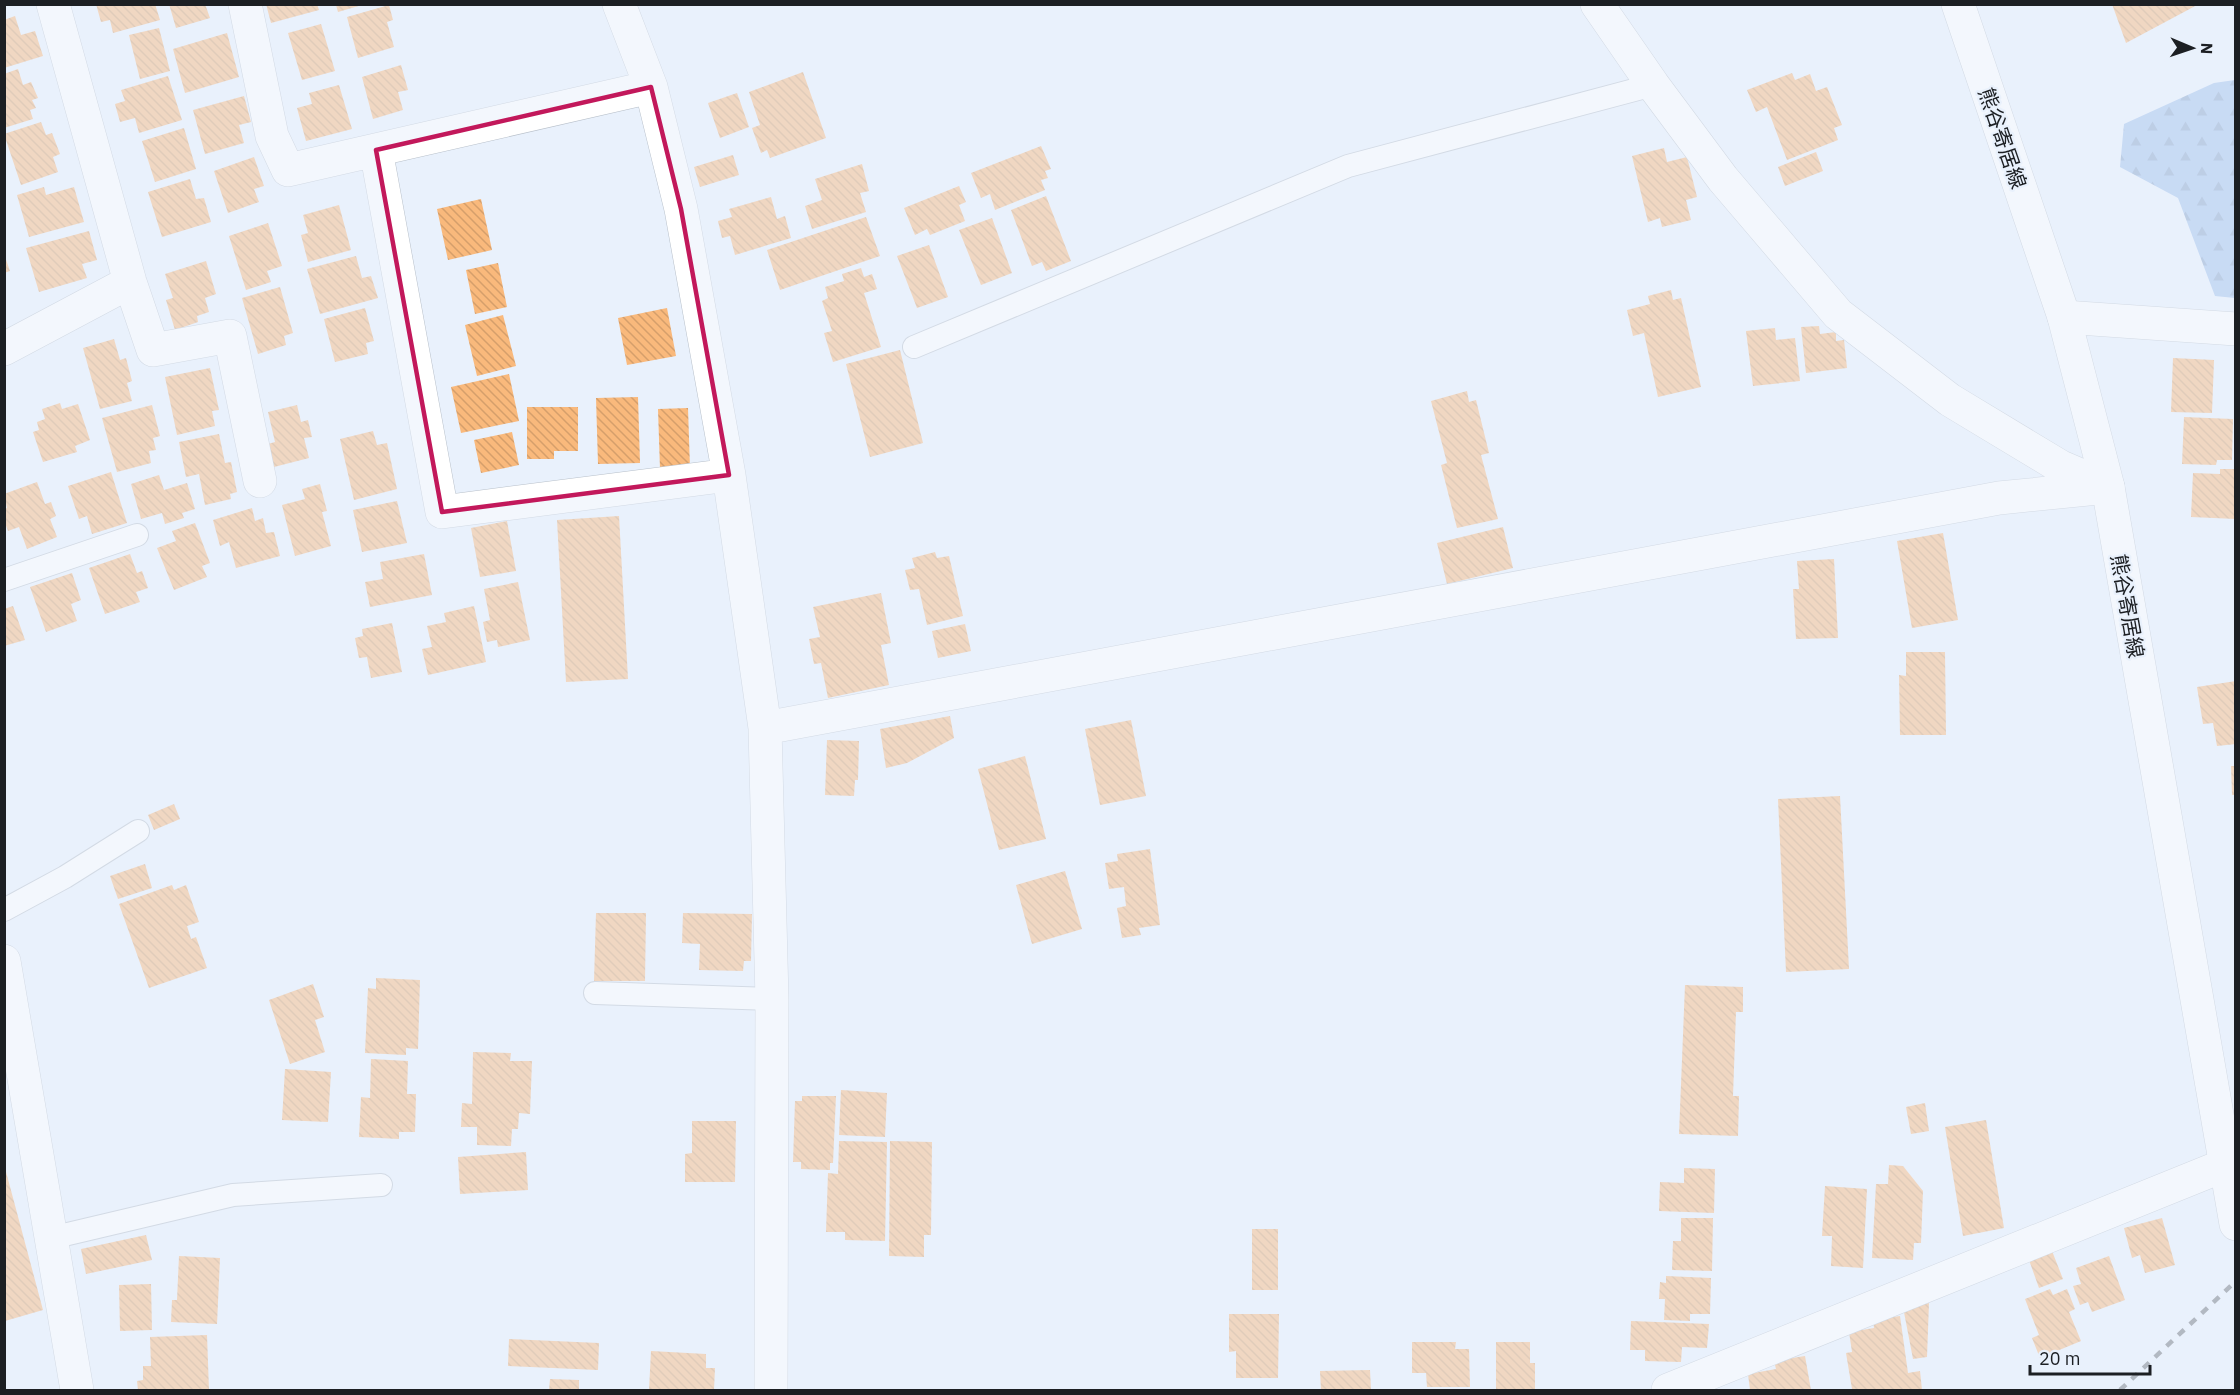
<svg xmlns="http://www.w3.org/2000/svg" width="2240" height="1395" font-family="'IBM Plex Sans','Noto Sans JP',sans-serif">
<defs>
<pattern id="forest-firs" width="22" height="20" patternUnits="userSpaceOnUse" patternTransform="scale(1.5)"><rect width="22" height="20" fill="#9fc0ec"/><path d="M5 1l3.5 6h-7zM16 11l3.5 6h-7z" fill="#88a5ca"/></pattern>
<pattern id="building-back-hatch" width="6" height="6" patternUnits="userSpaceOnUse" patternTransform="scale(1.5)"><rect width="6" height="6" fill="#f9b97c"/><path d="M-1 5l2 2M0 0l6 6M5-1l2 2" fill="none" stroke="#d59f6b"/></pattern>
</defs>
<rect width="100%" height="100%" fill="#e9f1fc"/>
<path fill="url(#forest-firs)" d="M2235,80H2236L2235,298L2215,296L2178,198L2120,167L2124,124L2214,83Z"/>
<path fill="url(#building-back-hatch)" d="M96,4H155L160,20L113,33L110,20L101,22Z
M169,4H205L210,18L176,28Z
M266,4H317L319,10L271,23Z
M2112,4H2199L2126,43Z
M336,5H362L338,12Z
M389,5L393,20L387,22L394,47L358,58L347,17Z
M15,16L21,35L35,31L43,56L4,68V20Z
M321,24L335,71L302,80L288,33Z
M159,28L170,71L140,79L129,35Z
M227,33L239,77L185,93L173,49Z
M401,65L408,90L398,92L403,110L373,119L362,77Z
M18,69L23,85L31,82L38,98L32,100L36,108L30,110L33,119L4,128V74Z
M803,72L826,138L770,158L767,150L761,153L752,128L760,125L749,92Z
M1792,73L1795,80L1810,74L1816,91L1827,87L1842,125L1834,128L1838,140L1787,160L1767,107L1756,112L1747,90Z
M168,76L182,120L139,133L135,118L120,122L115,104L125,101L121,90Z
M339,85L352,129L306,141L297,108L312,104L309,93Z
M737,93L749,127L720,138L708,103Z
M244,96L251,122L239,125L244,143L205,154L193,110Z
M41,122L46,135L52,133L60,154L53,157L58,172L21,185L4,134Z
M184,128L196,169L155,182L142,141Z
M1041,146L1051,169L1045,171L1048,178L1041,180L1045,190L995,210L990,194L981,198L971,173Z
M1664,148L1667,162L1687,157L1697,197L1686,200L1691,220L1662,227L1660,218L1648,222L1632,156Z
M1816,152L1823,171L1785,186L1778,167Z
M733,155L739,175L700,187L694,167Z
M254,157L264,186L254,189L259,202L228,213L214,171Z
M862,164L869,191L860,193L866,212L812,229L805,206L822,200L815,179Z
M190,179L196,199L204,198L211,222L162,237L148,192Z
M959,186L966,202L959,205L965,221L930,235L927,229L915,235L904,208Z
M44,187L46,195L74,187L84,222L29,237L17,195Z
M1046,196L1071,261L1046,271L1042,262L1032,266L1011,210Z
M771,197L777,219L785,216L791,238L735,255L730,236L722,238L718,221L732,217L729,209Z
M481,199L492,250L448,260L437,209Z
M339,205L351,250L308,262L301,235L308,233L303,215Z
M866,217L880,256L780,290L767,250Z
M992,218L1012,273L981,285L959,230Z
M268,223L282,266L267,271L271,282L246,290L229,236Z
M89,231L97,260L82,264L87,278L39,292L26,248Z
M929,245L948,297L917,308L897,256Z
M4,254L10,271L4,273Z
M356,256L362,278L371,276L378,298L320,314L307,269Z
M206,261L216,294L205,298L209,312L197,316L198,322L175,330L166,300L173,298L165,274Z
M498,263L507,307L475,314L466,270Z
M861,268L864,277L872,274L877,289L864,293L881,347L833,362L824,333L832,331L822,301L828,298L825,287L844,281L842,274Z
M280,287L293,333L284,336L286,345L258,354L242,298Z
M1671,290L1673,300L1681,298L1701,387L1658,397L1644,333L1633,336L1627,310L1650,304L1648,296Z
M365,308L374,341L366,343L368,354L335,362L324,319Z
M667,308L676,356L627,365L618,318Z
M503,315L516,366L477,376L465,325Z
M1819,326L1820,334L1836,332V341L1844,340L1847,368L1806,373L1801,327Z
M1775,328L1776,340L1795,338L1800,381L1753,386L1746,331Z
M114,339L120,360L126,358L132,381L127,383L132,401L100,409L83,348Z
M900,350L923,443L870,457L846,364Z
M2173,358L2214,360L2212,413L2171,412Z
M210,368L219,410L212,411L215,426L177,435L165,377Z
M509,374L519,421L461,433L451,387Z
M1467,391L1469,402L1476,400L1489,453L1481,455L1498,519L1457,528L1441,465L1447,463L1431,401Z
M638,397L640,463L598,464L596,398Z
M60,403L62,409L78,404L90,440L75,446L77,452L43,462L33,432L39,430L37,422L45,419L42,409Z
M152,405L160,436L153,438L156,450L149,451L151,463L117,472L102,418Z
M297,405L301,422L308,420L312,437L304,438L309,458L274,467L268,444L275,442L268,412Z
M527,407H578V451H554V459H527Z
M688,408L690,468L660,469L658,409Z
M2184,417L2233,419L2232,460H2217L2216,465L2182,464Z
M373,431L377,445L387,443L397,489L354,500L340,439Z
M512,432L519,465L481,473L474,440Z
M219,434L225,463L231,462L237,492L230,494L231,499L205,505L199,474L186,477L179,442Z
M2220,469H2236V519L2191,517L2193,473L2220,474Z
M111,472L127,523L92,534L87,516L79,519L68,486Z
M159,475L164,490L187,483L195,509L182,513L184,518L165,524L162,513L141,519L131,484Z
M37,482L45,504L51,502L56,516L50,519L57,537L27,549L19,527L8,531L4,520V509L7,508L4,494Z
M320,484L327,511L322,512L331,546L295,556L282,505L305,499L302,489Z
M397,501L407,543L362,552L353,510Z
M252,508L255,521L263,518L266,533L274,532L280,556L236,568L229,542L220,546L213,520Z
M619,516L628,679L566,682L557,520Z
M507,521L516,571L480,577L471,528Z
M195,523L210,563L202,566L207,577L174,590L157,548L176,541L172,531Z
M1503,527L1513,568L1447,584L1437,543Z
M1943,533L1958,620L1912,628L1897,541Z
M935,552L937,558L949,556L963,616L927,625L919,589L910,590L905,570L915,568L912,558Z
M130,554L137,573L142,571L148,588L136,592L140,602L105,614L89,568Z
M424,554L432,595L370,607L365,582L383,579L380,562Z
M1834,559L1838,638L1796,639L1793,589H1799L1797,561Z
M72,573L81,600L71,604L77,621L46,632L30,587Z
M518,582L530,640L498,647L497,640L487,642L483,622L490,620L484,589Z
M881,593L891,643L881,645L889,685L828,698L821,663L814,664L809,639L820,637L813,607Z
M13,606L25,640L4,646V609Z
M474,606L486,662L428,675L422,649L432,647L427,626L446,622L444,613Z
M392,623L402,672L371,678L367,657L359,658L355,638L363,636L362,629Z
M965,624L971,651L938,658L932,631Z
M1906,652H1945L1946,735H1900L1899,675L1906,676Z
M2236,681V744L2217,746L2213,723L2203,724L2197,687Z
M950,716L954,738L907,763L886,768L880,729Z
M1131,720L1146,796L1100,805L1085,729Z
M827,740L859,741L858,780H855L854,796L825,795Z
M1025,756L1046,839L999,850L978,769Z
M2231,766H2236V795H2232Z
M1840,796L1849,969L1786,972L1778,799Z
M174,804L180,819L154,830L148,815Z
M1150,849L1160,925L1139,928L1141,935L1122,938L1117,908L1126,906L1124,887L1109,889L1105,863L1118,861L1117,854Z
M145,864L152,888L118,899L110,876Z
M1065,871L1082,929L1032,944L1016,885Z
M172,885L174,890L186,885L199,922L187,926L191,939L196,937L207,968L149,988L119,904Z
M596,913H646L645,981H594Z
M683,913L752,914L751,961H744L743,971L699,970L700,944L682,943Z
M376,978L420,980L418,1049L406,1048V1055L365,1053L368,988L376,989Z
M313,984L324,1017L315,1020L325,1052L290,1064L269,1000Z
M1685,985L1743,987V1012H1736L1733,1096H1739L1738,1136L1679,1134Z
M473,1052L511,1053L510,1061H532L530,1114L519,1113L518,1129H512L511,1146L477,1145V1127H461L462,1103L472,1104Z
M371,1059L408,1061L407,1094H416L415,1132H399V1139L359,1137L361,1097L370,1098Z
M285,1069L331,1072L328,1122L282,1120Z
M841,1090L887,1093L885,1137L839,1135Z
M802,1096H836L833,1163H830V1170L801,1169V1162H793L795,1101H802Z
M1925,1103L1929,1131L1911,1134L1906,1107Z
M1986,1120L2004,1228L1963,1236L1945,1127Z
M692,1121H736L735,1182H685V1154L692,1153Z
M839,1141L887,1142L885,1241L845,1240V1232H826L828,1173L838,1174Z
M890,1141L932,1142L931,1235H924V1257L889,1256Z
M526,1152L528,1190L460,1194L458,1157Z
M1889,1165L1903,1166L1923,1191L1921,1243H1914L1913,1260L1872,1258L1876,1184H1888Z
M5,1168L43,1310L5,1321Z
M1684,1168L1715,1169L1714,1213L1659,1211L1660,1182L1684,1183Z
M1825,1186L1867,1189L1863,1268L1831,1266L1832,1236H1822Z
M1681,1218H1713L1712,1271L1672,1270L1673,1241H1681Z
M2162,1218L2175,1265L2145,1273L2140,1255L2132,1258L2124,1228Z
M1252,1229H1278V1290H1252Z
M146,1235L152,1260L86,1274L81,1249Z
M2052,1251L2063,1279L2039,1288L2029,1260Z
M179,1256L220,1258L217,1324L171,1322L172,1300H177Z
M2109,1256L2125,1300L2092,1312L2088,1302L2080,1305L2073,1286L2081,1284L2076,1268Z
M1666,1276L1711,1278L1710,1314H1690V1321L1664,1320L1665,1299H1659L1660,1282L1666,1283Z
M151,1284L152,1330L120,1331L119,1285Z
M2050,1289L2053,1295L2067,1289L2075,1309L2069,1312L2081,1341L2040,1358L2032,1338L2039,1335L2025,1299Z
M1929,1303L1927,1357L1913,1359L1903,1307Z
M1229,1314H1279L1278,1378H1236V1351L1229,1352Z
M1900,1316L1908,1373L1920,1371L1922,1390L1852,1389L1846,1353L1852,1352L1849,1332L1874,1328L1873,1320Z
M1631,1321L1709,1324L1707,1348L1682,1347L1681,1362L1645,1361V1350H1630Z
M207,1335L209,1390H138L137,1381L143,1380V1366H151L150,1337Z
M509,1339L599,1343L598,1370L508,1366Z
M1412,1342H1456L1455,1349H1469L1470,1387H1427L1426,1373H1412Z
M1496,1342H1530V1363H1535V1390H1496Z
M651,1351L706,1354V1368H715L714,1390H649Z
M1805,1356L1811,1390H1750L1748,1374L1776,1369L1774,1361Z
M1370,1370L1371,1390H1321L1320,1371Z
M550,1379L579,1380V1390H549Z"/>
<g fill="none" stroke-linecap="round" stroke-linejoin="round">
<g stroke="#b8c0ca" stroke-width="24">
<path id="service" d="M914,347L1348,166L1653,85
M4,580L137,535
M4,910L65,877L138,831
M595,993L772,999
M51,1238L233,1195L381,1185"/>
</g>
<g stroke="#b8c0ca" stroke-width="34">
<path id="minor" d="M53,4L130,282L153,350L230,336L260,481
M245,4L272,136L288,170L651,87
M619,4L651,87L681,209L729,475L765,728L772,999L771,1390
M1597,4L1653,85L1723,179L1838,314L1950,400L2061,467L2103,485
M376,150L442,512L729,475
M2064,317L2236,329
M4,349L130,282
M765,728L1999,498L2108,487
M4,961L77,1390
M1668,1390L2225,1165"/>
</g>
<g stroke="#b8c0ca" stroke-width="34">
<path id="primary" d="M1958,4L2064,317L2108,487L2236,1224"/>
</g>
<use href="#service" stroke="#fff" stroke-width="22"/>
<use href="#minor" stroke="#fff" stroke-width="33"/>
<use href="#primary" stroke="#fff" stroke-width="33"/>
<path stroke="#70757c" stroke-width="4.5" stroke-dasharray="8 8" stroke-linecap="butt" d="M2120,1390L2236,1281"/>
</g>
<path d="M0 0H2240V1395H0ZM651,87L681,209L729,475L442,512L376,150Z" fill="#e9f1fc" fill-opacity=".55" fill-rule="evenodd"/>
<path fill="none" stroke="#c2185b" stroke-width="4.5" stroke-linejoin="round" d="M651,87L681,209L729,475L442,512L376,150Z"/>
<g text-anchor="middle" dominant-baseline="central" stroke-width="4.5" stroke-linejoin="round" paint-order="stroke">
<g font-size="21" fill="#1c1f23" stroke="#e9f1fc">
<text transform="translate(2003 138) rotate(71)">熊谷寄居線</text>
<text transform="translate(2128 606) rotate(80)">熊谷寄居線</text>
</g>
</g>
<rect width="2240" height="1395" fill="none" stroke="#1c1f23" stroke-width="12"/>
<g transform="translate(2192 48) rotate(92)" stroke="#e9f1fc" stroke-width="4.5" paint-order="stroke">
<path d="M0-4.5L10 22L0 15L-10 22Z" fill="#1c1f23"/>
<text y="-9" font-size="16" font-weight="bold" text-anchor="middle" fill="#1c1f23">N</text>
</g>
<path d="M2030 1365v9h120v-9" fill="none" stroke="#1c1f23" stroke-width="3"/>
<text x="2039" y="1365" font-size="18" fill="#1c1f23" stroke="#e9f1fc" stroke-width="4.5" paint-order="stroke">20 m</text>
</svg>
